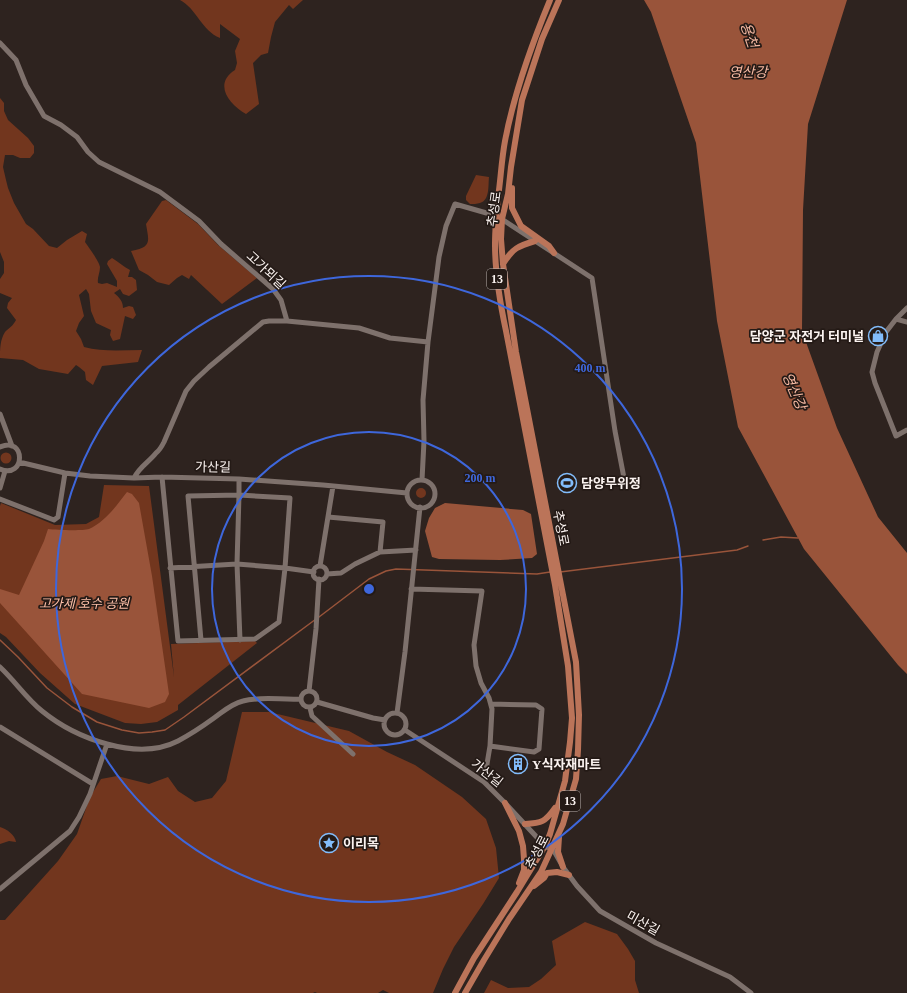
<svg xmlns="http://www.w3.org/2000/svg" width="907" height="993" font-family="'Times New Roman','Noto Sans KR',serif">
<rect width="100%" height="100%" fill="#2e231f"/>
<path fill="#72361e" d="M180,0H303L293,9L289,5L275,22L271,37L268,53L261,55L253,63L259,104L246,114C229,104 213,84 235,70L237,63L235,51L240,39L220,24V38C202,31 196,8 180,0Z
M0,98L4,103V111L8,120L28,138L34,146V153L30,158H20L13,155H5L3,167L6,180L8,188L14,203L26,224L33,229L49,246L57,248L67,240L82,231L87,234L85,242C89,248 99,261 100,267C100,273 97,278 98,283L102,284L107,283L117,287V281L107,264L108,261L112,258C119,262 124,267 130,270L128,277H132L136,280L137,290L129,296L123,294L120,289L114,293C119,297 123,301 123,308L129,306L133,307L136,315L133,319L125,316L120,339L113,341L110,335L111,330L96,323L91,311L89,294L86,289L79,295L84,316L79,323L76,331L81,339L84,347C102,352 123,350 142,350L138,362L102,366L93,385L86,380L85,372L79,367L76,365L68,374L39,369L23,360L0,358C0,349 0,340 5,332C9,328 13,326 16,320L7,308L8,303L12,298L0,293V279L4,273V262L0,252Z
M476,175L489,177C488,186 490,200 480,203C477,204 473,204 470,204L466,200V196Z
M166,200L198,224L218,245L257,278L222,304L191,275L189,279L182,275L177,278L169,285L157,282L148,275L139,270L131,251C152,247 149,242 146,224L162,201Z
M0.5 458a5.5 5.5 0 1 1 11 0a5.5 5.5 0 1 1-11 0Z
M104,485L149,486L174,677L171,644L255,641L257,643L178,705V710L157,722L141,724L125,723L75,704L40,673L6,637L0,633V506L1,503L55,525L86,524L99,517Z
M416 493a5 5 0 1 1 10 0a5 5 0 1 1-10 0Z
M242,712H269L349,731L387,752L415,765L462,797L486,819L496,848L499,878L483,904L454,947L443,969L433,993H389L383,990L378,993H317L315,992L313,993H0V920H5L58,861L77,834L90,797L101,779L117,776L149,784L168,777L178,791L195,802L212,798L226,781Z
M0,827C7,829 15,835 16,842L9,841L0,844Z
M585,922L617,934L628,949L635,961V980L639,993H484L491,980L508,988L529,987L541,979L556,965L552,941Z"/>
<path fill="#99543a" d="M644,0H847L808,124L803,210L802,331L837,428L878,517L907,553V674L898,665L804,549L738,427L717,321L696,143L651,12Z
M127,492L132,494L139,503L152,576L169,694L165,702L149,708L82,694L0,603V589L19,595L44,541L48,529C57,530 82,531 89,529C105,522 117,505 127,492Z
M445,503L523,510L531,514L537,554L532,558L500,560L439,559L432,557L425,531L429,518L435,508Z"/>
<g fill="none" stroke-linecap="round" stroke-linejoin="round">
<path stroke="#99543a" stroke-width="1.5" d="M763,540L781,537L798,538
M560,572L737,550L748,546
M319,617L369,579L386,571L396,569L537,574L550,572
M0,640L18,657L47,688L72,707L97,722L122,730L139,733L152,732L165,730L184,717L316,619"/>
<path stroke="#7e716c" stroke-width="5" d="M0,43L16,60L26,85L44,116L61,125L77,137L88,152L99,162L160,192L199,221L221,244L273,289L281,300L287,321L359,328L390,338L428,342
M907,308L896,319L886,332L877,352L872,372L875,383L896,436L907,430
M896,319L907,322
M0,414L12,446
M0,447C26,435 26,480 0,469
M19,462L65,473L90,476L134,478L162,477L239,479L323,485L407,493
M162,477L178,641L255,639L279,622L285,568L314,572
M134,478C139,467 149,462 156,453C160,450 162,446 164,442L180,405L186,391L194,381L209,367L263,322L269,321H287
M422,480L424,441L423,400L428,342L439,257L446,226L455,204L497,216L592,278L615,431L624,478
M407 494a14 14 0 1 1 28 0a14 14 0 1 1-28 0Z
M0,488L5,471
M0,499L54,520L58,517L65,473
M328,517L383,522L380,552
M320,566L333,486
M313 573a7 7 0 1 1 14 0a7 7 0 1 1-14 0Z
M170,568L237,564L285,568L290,498L239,495L237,564L240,640
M327,574L341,573L355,564L380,552L416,550
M411,589L482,591L474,645L476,666L481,683L489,698L492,709L490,746L484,782
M201,640L188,496L239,495V479
M0,667C15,681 26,698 42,711C75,738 137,762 178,741C191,734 203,726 214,718C224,711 231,704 243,701C261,696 281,700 300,699
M301 699a8 8 0 1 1 16 0a8 8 0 1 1-16 0Z
M309,691L316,629L319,579
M317,702L373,718L385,720
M310,708L312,716L353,754
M384 724a11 11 0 1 1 22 0a11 11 0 1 1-22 0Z
M397,713L405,652L420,507
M0,727L93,784
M405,730L484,782L505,803L545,846L554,851L563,867L577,886L600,911L656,943L730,977L751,993
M490,746L534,752L539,749L542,709L536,705L491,704
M0,889L70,831L79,817L90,794L107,744"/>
<path stroke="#bb7459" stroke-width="6" d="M512,188V208L521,226L549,246L554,253
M503,264C513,248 518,246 535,241
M505,803L519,831L523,846L524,859V870L519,883
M525,824C542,823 545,822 555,808
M559,837L558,852L563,867
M534,886L544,878L547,873L557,872L569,875
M455,993L474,958L517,892L545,846L550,834L565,781L570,742L572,718L568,666L555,585L506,331C500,303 495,273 495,244C495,226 497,208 499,190C501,174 502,157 505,141C514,93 531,46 550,0
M465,993L484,960L509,919L541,872L563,824L576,779L578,750L579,715L576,662L516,352L503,264L501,239L502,219L508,194L511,167L522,100L542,39L559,0"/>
</g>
<g fill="none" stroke="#3e67dc" stroke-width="2">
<circle cx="369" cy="589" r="157"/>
<circle cx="369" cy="589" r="313"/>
</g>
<defs>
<g id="shop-ring" transform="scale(1)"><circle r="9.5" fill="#241a16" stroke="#82bcfa" stroke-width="1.5"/><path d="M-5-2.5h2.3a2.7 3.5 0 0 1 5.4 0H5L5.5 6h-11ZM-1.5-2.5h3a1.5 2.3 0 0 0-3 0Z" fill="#82bcfa"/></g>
<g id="stadium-ring" transform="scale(1)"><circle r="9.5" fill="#241a16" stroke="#82bcfa" stroke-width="1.5"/><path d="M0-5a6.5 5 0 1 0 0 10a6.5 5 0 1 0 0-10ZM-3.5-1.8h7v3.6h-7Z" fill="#82bcfa"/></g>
<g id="building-ring" transform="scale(1)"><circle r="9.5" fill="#241a16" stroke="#82bcfa" stroke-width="1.5"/><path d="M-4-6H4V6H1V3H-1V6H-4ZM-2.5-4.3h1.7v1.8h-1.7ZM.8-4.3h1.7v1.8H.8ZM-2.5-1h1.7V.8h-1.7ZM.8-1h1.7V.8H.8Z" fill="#82bcfa"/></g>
<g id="sight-ring" transform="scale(1)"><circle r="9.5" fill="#241a16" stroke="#82bcfa" stroke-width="1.5"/><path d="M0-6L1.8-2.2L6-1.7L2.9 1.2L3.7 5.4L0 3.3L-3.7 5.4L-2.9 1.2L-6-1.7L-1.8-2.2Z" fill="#82bcfa"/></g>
</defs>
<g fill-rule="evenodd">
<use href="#shop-ring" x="878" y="336"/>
<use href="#stadium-ring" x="567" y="483"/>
<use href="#building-ring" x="518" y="764"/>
<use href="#sight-ring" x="329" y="843"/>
</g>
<g text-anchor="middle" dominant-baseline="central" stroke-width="3.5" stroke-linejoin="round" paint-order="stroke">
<g fill="#241a16" stroke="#bab2af" stroke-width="1">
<rect x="487" y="269" width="20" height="20" rx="3"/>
<rect x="560" y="791" width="20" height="20" rx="3"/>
</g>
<g font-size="12" font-weight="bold" fill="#fbf3f0">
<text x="497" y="279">13</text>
<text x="570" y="801">13</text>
</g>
<g font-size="13" fill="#fbf3f0" stroke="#241a16">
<text transform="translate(494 209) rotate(-82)">추성로</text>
<text transform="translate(266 270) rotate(43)">고가뫼길</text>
<text transform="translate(213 467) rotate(1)">가산길</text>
<text transform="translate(561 528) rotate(79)">추성로</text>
<text transform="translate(487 773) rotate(38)">가산길</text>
<text transform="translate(537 852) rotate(-63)">추성로</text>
<text transform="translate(643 923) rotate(29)">미산길</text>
</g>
<g font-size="13" font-weight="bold" fill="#fbf3f0" stroke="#241a16" text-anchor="start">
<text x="864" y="336" text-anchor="end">담양군 자전거 터미널</text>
<text x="581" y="483">담양무위정</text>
<text x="532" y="764">Y식자재마트</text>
<text x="343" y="843">이리목</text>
</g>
<g font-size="13" font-style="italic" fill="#fec0a9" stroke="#241a16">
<text x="84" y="603">고가제 호수 공원</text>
</g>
<g font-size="14" font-style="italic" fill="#f7baa3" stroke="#241a16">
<text transform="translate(749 35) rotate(71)">용천</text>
<text x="748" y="72">영산강</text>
<text transform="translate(794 391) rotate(67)">영산강</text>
</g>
</g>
<circle cx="369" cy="589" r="6" fill="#3e67dc" stroke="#241a16" stroke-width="2"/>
<g font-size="12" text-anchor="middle" font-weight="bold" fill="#3e67dc" stroke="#241a16" stroke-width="3.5" stroke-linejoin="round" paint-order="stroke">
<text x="590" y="372">400 m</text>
<text x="480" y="482">200 m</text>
</g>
</svg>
